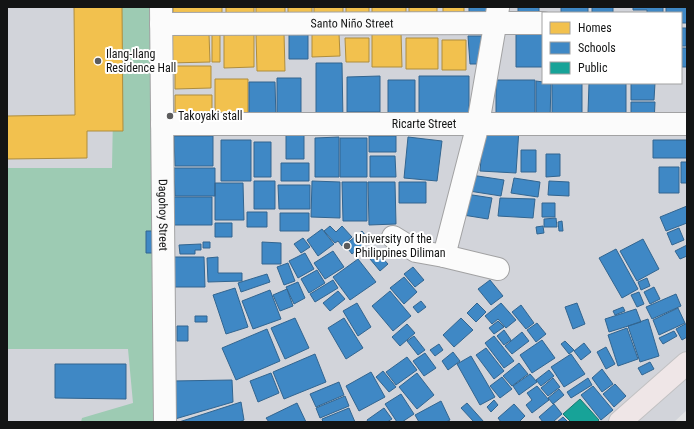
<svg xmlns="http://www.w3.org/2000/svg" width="694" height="429" font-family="'Roboto Condensed',sans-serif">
<rect width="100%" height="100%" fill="#e3e3e4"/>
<path fill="#d2d4da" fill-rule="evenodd" d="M7,7H687V410L674,422H7ZM543,13H681V83H543Z"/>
<path fill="#9dcbb3" d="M115,7H153L169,422H81L82,418L133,403L128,349H7V168H112Z"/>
<path fill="#f2c14e" stroke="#af8d3d" d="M74,7H122L123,131H87V158L7,159V116L75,115Z
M173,7H222V18L173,19Z
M226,7H254V18L226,19Z
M256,7H285V20H256Z
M288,7H312V19H288Z
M314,7H343V22H314Z
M346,7H369V22H346Z
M372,7H406V21H372Z
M409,7H437V22H409Z
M443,7H464V14H443Z
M372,32H401L402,67H372Z
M284,33L285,71H257L256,34Z
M339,33L340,56L312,57V34Z
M209,34L210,62L169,63L168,35Z
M212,34H220V62H212Z
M224,34H254V67L224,68Z
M345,38H369V62H346Z
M406,38H438V69H406Z
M442,40H466V70H442Z
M175,66H211V88L175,89Z
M215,79H248V122H215Z
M175,95H212V116L175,117Z"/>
<path fill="#3f88c5" stroke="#326590" d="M469,7H491V15H469Z
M518,7H539V14H518Z
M561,7H588V13H561Z
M592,7H613V13H592Z
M633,7H663V13H647V10H633Z
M666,7H687V23H681V13H666Z
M681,28H686V46H681Z
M516,32H543V67H516Z
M289,34H308V59H289Z
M468,36H486L487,64H470Z
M681,48H687V67H681Z
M316,63H342L343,121H316Z
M380,76V112H347V77Z
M419,76H469V118H419Z
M277,78H301V122H277Z
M388,80H415V114H388Z
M496,80H535V123L496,122Z
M536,81L551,83L550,120H536Z
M249,82H275L276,120H249Z
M552,83H582V119H552Z
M589,83H626V113H588Z
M631,83H655L654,100H631Z
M631,102H655L654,124L631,123Z
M484,126L519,129L516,173L480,171Z
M286,133H304V159H286Z
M174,136H213V166H175Z
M369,136H396V152H369Z
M339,137V177H315V138Z
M408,137L442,141L437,181L404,178Z
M340,138H367V177H340Z
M221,140H251V181H221Z
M653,140H687V158H653Z
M254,142H271V177H254Z
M521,150H536V172H521Z
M546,154H560V176L546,177Z
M370,156H395L396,177H370Z
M681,162H687V183H681Z
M281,163H309V181H281Z
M659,167H679V193H659Z
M174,168H215V196H175Z
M471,175L504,180L501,196L469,191Z
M514,178L540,182L538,197L511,193Z
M254,181H275V209H254Z
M312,181L340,182V218L311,217Z
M549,181L569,182V196L548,195Z
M342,182H367V221H343Z
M368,182H395L396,224L369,225Z
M399,182H426V203H399Z
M215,183H243L244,220H215Z
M278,185H310V209H279Z
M466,194L492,198L488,219L463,215Z
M167,197H212V225H167Z
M500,198L535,199L533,218L498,216Z
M542,203H555V217H542Z
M687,206V223L666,231L660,217Z
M247,212H267V227H247Z
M280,213H309V231H280Z
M556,218L557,227H544V219Z
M562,221L563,231H559L558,222Z
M215,223H232V237H215Z
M330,226L336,232L342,226L352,237L342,246L338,241L335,243L324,231Z
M543,226L544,233L537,234L536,227Z
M679,228L684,240L672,245L667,233Z
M322,229L334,244L318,256L307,240Z
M146,231H158V253H146Z
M362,231L369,240L352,254L345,245Z
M303,238L310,247L301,253L294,244Z
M643,239L659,269L637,281L620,251Z
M203,242H210V248H203Z
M262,242L281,243V264H262Z
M201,244V250H195V254H180L179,245Z
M687,245V256L680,259L675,251Z
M616,249L638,289L622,298L599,258Z
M333,251L344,267L325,279L314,263Z
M305,253L314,269L298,278L289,261Z
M378,253L388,264L380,271L370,259Z
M174,257H204L205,287H174Z
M218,257V273H242V281L208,282L207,258Z
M358,259L376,282L350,300L333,277Z
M288,263L295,281L284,285L277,267Z
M413,267L424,280L415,287L404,274Z
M317,270L325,283L309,293L301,279Z
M267,274L270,282L241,292L238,283Z
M404,277L417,292L404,304L390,288Z
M647,278L650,286L641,290L638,282Z
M333,280L338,288L315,302L310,294Z
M490,280L503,296L491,305L478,289Z
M298,282L305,298L294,304L286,287Z
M654,287L660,299L650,304L644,292Z
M235,288L248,327L226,334L213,295Z
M287,289L293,306L280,311L273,295Z
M270,290L281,319L253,329L242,301Z
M338,291L345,299L330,311L323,303Z
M390,291L411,316L393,331L372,306Z
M639,292L644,304L637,307L631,295Z
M676,294L681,306L652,319L646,307Z
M421,301L426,307L418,313L413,307Z
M357,303L371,327L358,336L343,311Z
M477,303L486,312L476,322L467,313Z
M501,303L516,320L506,328L498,319L492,324L485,316Z
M577,303L585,324L573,329L565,307Z
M521,305L534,323L526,329L512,312Z
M623,307L625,311L615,315L613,311Z
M678,308L685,323L659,335L653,320Z
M636,309L641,322L609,332L605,319Z
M195,316H207V322H195Z
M295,318L309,348L285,359L271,328Z
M344,318L363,348L346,359L328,328Z
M461,318L473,330L454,347L443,335Z
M648,319L659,356L640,362L628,326Z
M498,321L504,327L494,334L489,328Z
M537,323L546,334L536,342L527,330Z
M687,323V337L682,340L676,329Z
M407,324L415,333L400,346L392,337Z
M177,326H188V341H177Z
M627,328L638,359L618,366L608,335Z
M267,329L280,361L236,380L222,348Z
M504,330L511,340L504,345L497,336Z
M674,331L677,336L663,344L659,338Z
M522,332L529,341L512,354L505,346Z
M414,336L425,350L418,355L407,341Z
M494,336L514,361L504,368L485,343Z
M542,340L555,358L532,373L520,355Z
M565,341L574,350L569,354L561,344Z
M584,343L591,352L581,360L574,351Z
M439,344L443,350L435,356L430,350Z
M606,347L615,364L606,369L597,352Z
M486,348L504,371L494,379L476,355Z
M453,352L460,361L448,370L442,361Z
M425,353L436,368L424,376L413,361Z
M315,354L326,382L284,399L273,372Z
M571,354L585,374L564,387L551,367Z
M471,356L495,397L480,405L457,364Z
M407,357L417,370L396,385L386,372Z
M650,362L654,369L642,375L638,368Z
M519,363L528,374L512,386L503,376Z
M55,364H126V399L55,398Z
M602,369L613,384L602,392L592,378Z
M549,370L554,376L541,386L536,380Z
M383,371L396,387L389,392L376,377Z
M371,372L385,397L359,411L346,386Z
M271,373L279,393L258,402L250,381Z
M417,373L434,395L417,409L399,387Z
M530,374L537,382L519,395L513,386Z
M502,377L512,389L500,398L490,386Z
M553,378L560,387L548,396L541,388Z
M588,378L592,385L571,398L567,392Z
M232,380L233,402L175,419L172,381Z
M339,382L344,395L316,407L310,394Z
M615,384L626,396L614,407L603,394Z
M537,386L549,400L532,413L526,405L532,400L527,393Z
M593,386L613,410L601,420L581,395Z
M559,389L564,395L553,404L548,398Z
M401,394L414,414L402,422H397L385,404Z
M345,396L349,406L320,418L316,408Z
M494,400L498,405L491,412L487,407Z
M441,401L450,420L446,422H419L415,415Z
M241,402L244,420L239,422H179Z
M297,403L306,422H269L266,418Z
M467,403L484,422H474L461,408Z
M514,404L525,416L519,422H501L498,418Z
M554,404L562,414L553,422H543L539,417Z
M349,408L355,422H323L322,419Z
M384,408L392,419L387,422H368L367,420Z
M563,417L568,422H557Z"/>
<path fill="#17a398" stroke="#167870" d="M580,399L599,420L597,422H571L563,414Z"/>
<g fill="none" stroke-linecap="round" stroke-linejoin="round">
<g stroke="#a2a2a3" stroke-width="24">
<g id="minor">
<path id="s1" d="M161,7L165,422"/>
<path id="s2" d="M161,24L543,23"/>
<path id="s3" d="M162,124H687"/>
<path d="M393,237L416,251L444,256L498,269"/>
<path d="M444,256L478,124L498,8"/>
</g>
</g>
<g stroke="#c1c1c2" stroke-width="24">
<path id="major" d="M620,422L687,363"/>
</g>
<use href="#minor" stroke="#fbfbfb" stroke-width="22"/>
<use href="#major" stroke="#efe6e7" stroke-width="22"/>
</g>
<g fill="#5c5c5d" stroke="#fff" stroke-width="1.5">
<circle cx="98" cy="61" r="4"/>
<circle cx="170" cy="116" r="4"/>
<circle cx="347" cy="246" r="4"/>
</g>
<g text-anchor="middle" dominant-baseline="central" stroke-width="4" stroke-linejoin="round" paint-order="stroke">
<g font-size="12" fill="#131414" stroke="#fff">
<text stroke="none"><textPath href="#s2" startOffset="191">Santo Niño Street</textPath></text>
<text stroke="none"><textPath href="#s3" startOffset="262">Ricarte Street</textPath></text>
<text stroke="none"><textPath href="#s1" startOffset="208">Dagohoy Street</textPath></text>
</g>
<g font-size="12" fill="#131414" stroke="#fff" text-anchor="start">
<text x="106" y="54">Ilang-Ilang<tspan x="106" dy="14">Residence Hall</tspan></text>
<text x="178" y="116">Takoyaki stall</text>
<text x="355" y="239">University of the<tspan x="355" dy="14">Philippines Diliman</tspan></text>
</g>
</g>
<rect width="694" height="429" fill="none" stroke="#131414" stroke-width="16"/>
<rect x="542" y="12" width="140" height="72" fill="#ffffff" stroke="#a1a1a1"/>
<rect x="550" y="22" width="20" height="12" fill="#f2c14e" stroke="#a1a1a1"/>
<text x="578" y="32" font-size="12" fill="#131414">Homes</text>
<rect x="550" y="42" width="20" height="12" fill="#3f88c5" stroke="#a1a1a1"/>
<text x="578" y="52" font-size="12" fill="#131414">Schools</text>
<rect x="550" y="62" width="20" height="12" fill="#17a398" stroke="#a1a1a1"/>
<text x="578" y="72" font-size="12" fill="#131414">Public</text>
</svg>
